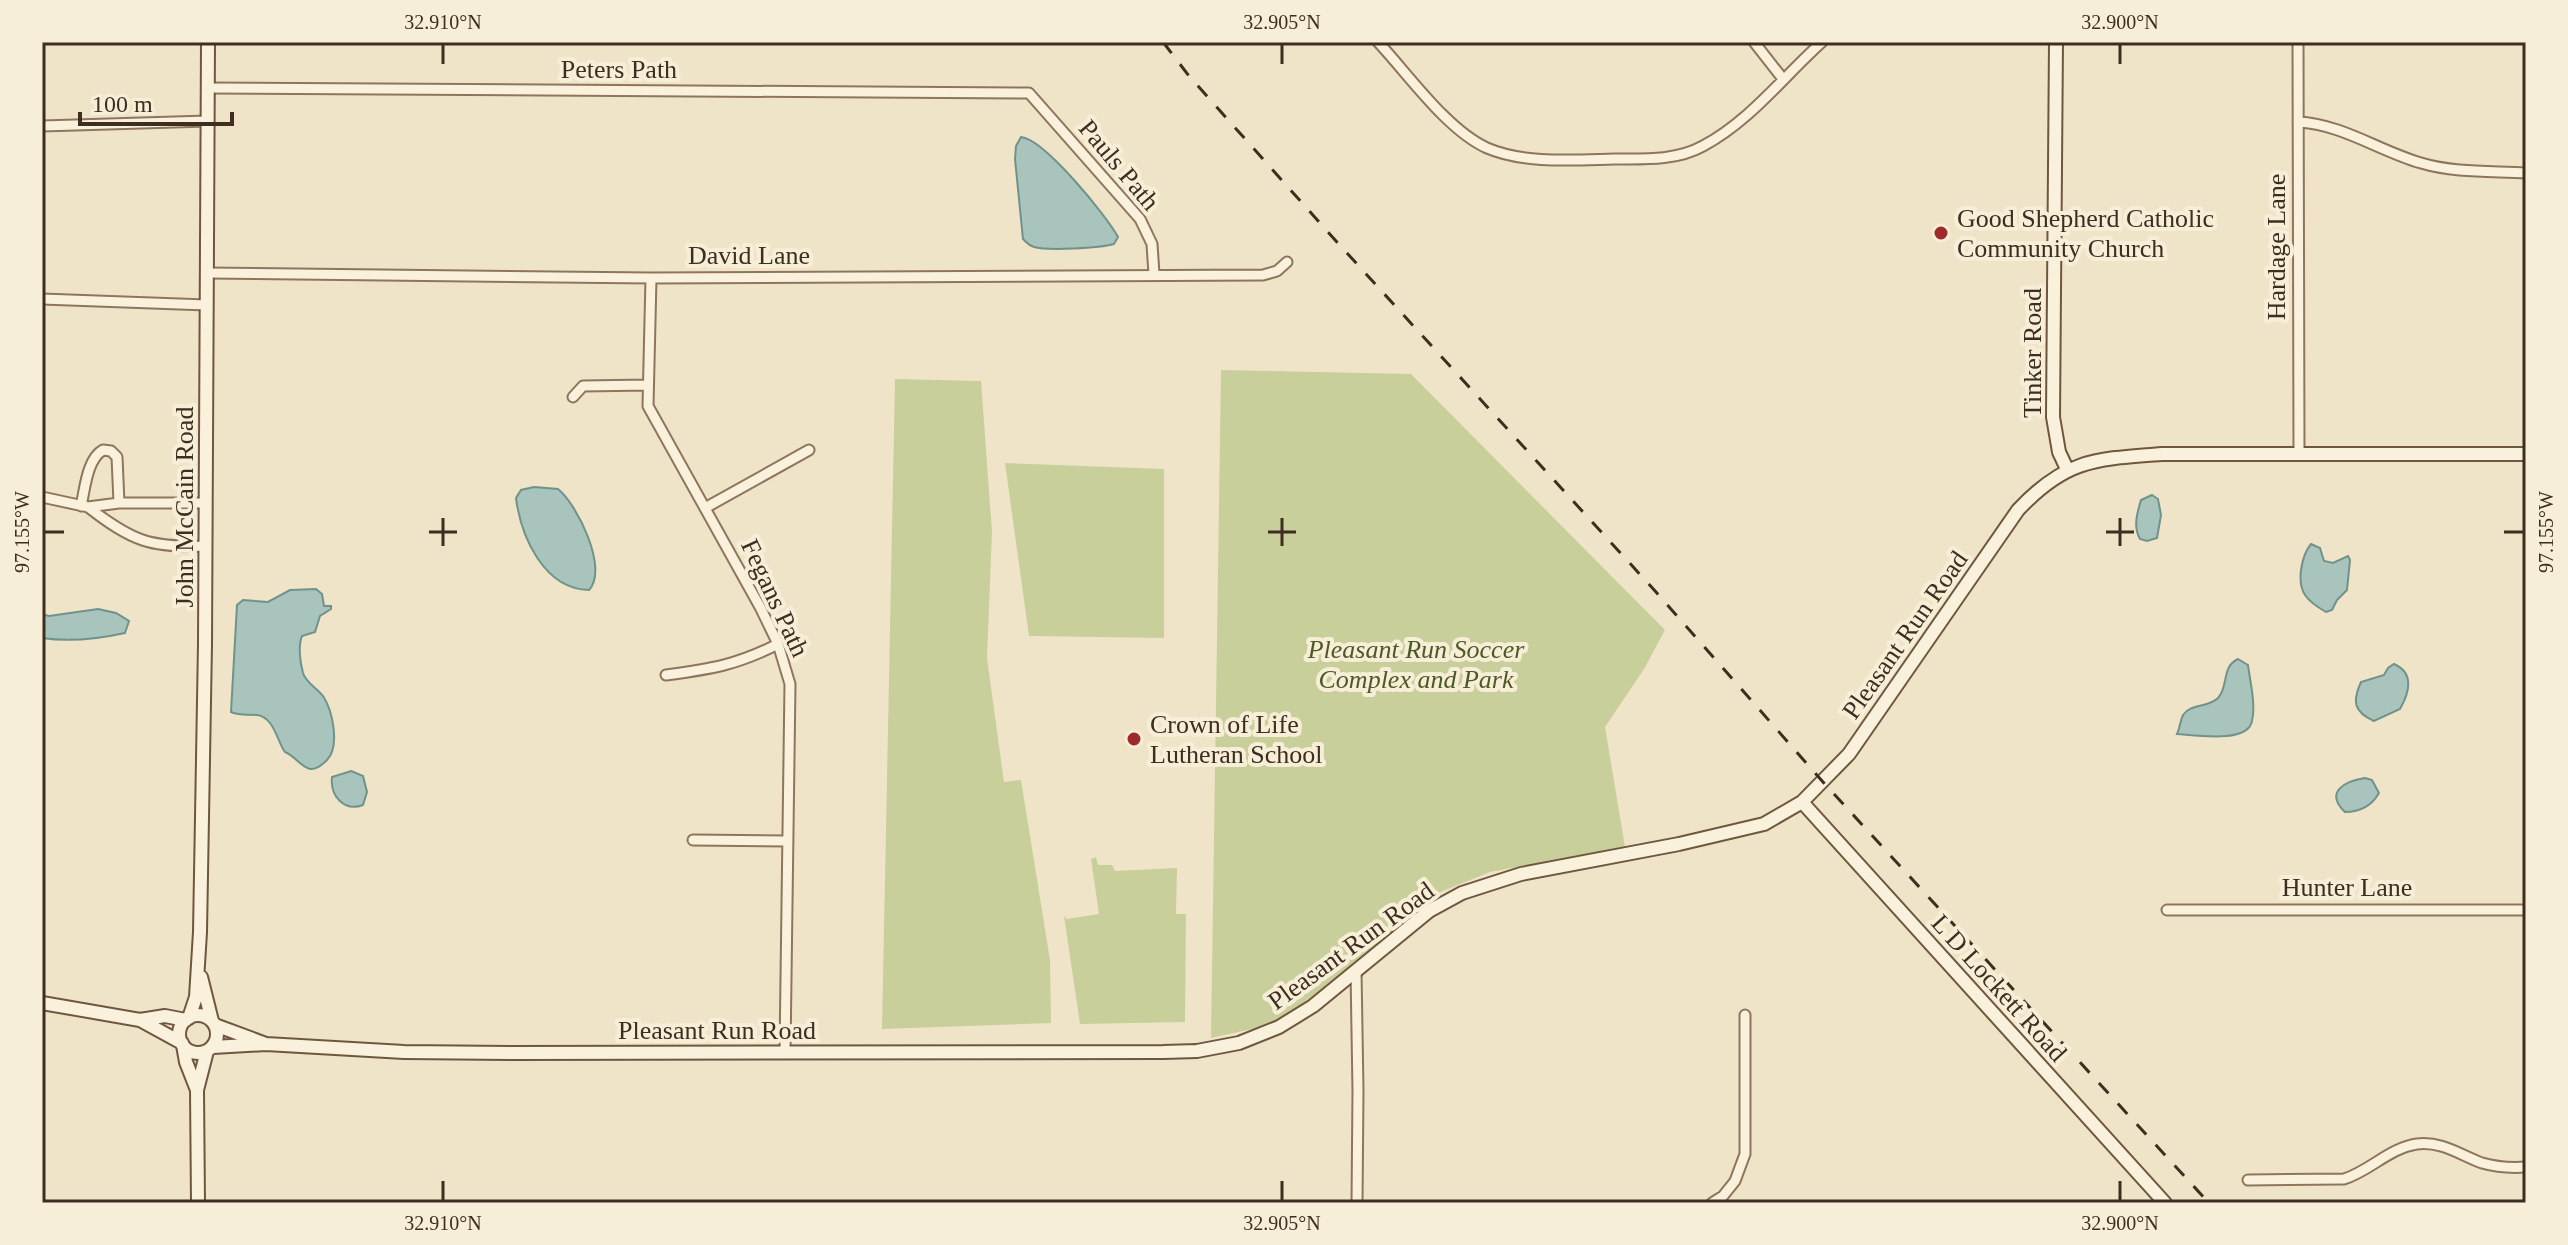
<svg xmlns="http://www.w3.org/2000/svg" width="2568" height="1245" font-family="'Times New Roman',serif">
<rect width="100%" height="100%" fill="#f0e4c8"/>
<path fill="#c9cf9b" d="M1221,370L1411,374L1665,630L1644,669L1605,727L1625,847L1490,872L1433,895L1371,954L1274,1024L1211,1038Z
M895,379L981,381L992,532L987,658L1004,782L1021,780L1050,960L1051,1023L882,1029Z
M1005,463L1164,469V638L1029,636Z
M1096,857L1098,865H1112L1115,871L1177,868L1176,914H1186L1185,1022L1080,1024L1064,916L1067,919L1099,914L1091,859Z"/>
<path fill="#a9c4bc" stroke="#6f938a" stroke-width="2" d="M1021,137C1044,139 1106,215 1118,237L1114,244C1100,248 1047,251 1034,247C1028,245 1027,243 1023,239L1015,159L1016,146Z
M534,487L558,489C577,504 609,569 589,590C544,589 521,537 516,498L521,490Z
M2152,495L2158,499L2161,515L2157,538L2147,541L2140,539C2133,527 2137,513 2141,500Z
M2311,544L2320,548L2324,561L2333,563L2348,556L2350,560L2347,590L2337,600L2332,610L2326,612C2319,608 2309,601 2305,595C2296,581 2302,555 2311,544Z
M316,589L322,594L324,606H331V609L320,616L315,632L302,636C298,646 300,662 303,673C306,683 317,688 323,696C333,711 340,747 327,760C323,764 316,770 310,769C301,767 295,756 285,752C277,741 274,717 257,715C247,714 241,716 231,712L237,605L243,600L268,602L290,590Z
M98,609L116,613L129,621L125,633C98,639 69,642 42,638V614L49,616Z
M2238,659L2248,665C2250,681 2256,705 2252,721C2248,744 2194,735 2177,734C2180,728 2180,721 2183,715C2191,703 2208,708 2218,698C2229,686 2221,667 2238,659Z
M2394,664C2415,673 2409,693 2400,709L2374,721C2354,712 2352,702 2361,682L2384,675L2388,668Z
M351,771L363,776L367,792L363,805C344,812 330,796 332,777Z
M2365,778L2372,780L2379,793C2371,807 2360,812 2345,812C2324,792 2345,781 2365,778Z"/>
<g fill="none" stroke-linecap="round" stroke-linejoin="round">
<g stroke="#8d765c" stroke-width="13">
<path id="street" d="M1378,42C1408,74 1447,130 1487,148C1524,164 1574,160 1614,159C1643,159 1676,161 1703,146C1750,121 1783,77 1822,42
M1754,42L1783,79
M2298,42L2299,453
M208,88L1029,93L1140,219L1152,244L1154,274
M2298,122C2342,124 2379,151 2421,163C2454,173 2492,171 2526,173
M42,126L208,121
M208,273L651,278L1263,275L1277,271L1287,262
M651,278L648,406L760,607L778,644L790,684L785,1052
M42,299L207,305
M573,397L583,386L648,385
M42,497L88,507L119,503H205
M81,506C85,489 87,459 103,450L111,451L117,457L119,503
M88,507C132,541 150,548 206,546
M705,508L809,450
M666,675C711,669 737,665 778,644
M693,840L788,841
M2167,910H2526
M1356,971L1358,1091L1357,1203
M2248,1180L2344,1179C2370,1171 2389,1148 2417,1144C2442,1141 2460,1155 2482,1163C2496,1167 2512,1168 2526,1167
M1712,1203L1723,1196L1735,1181L1745,1154V1015"/>
</g>
<g stroke="#6f573f" stroke-width="16">
<path id="secondary" d="M2056,42L2053,417L2059,452L2067,469
M1802,802L2165,1203
M201,977L212,1021
M42,1003L140,1020L182,1043
M179 1034a19 19 0 1 1 38 0a19 19 0 1 1-38 0Z
M189,1018L196,997L200,932L205,644L208,42
M140,1020L165,1016L186,1020
M215,1025L266,1044
M183,1045L186,1062L197,1090
M213,1047L266,1044L404,1052L511,1053L1163,1052L1197,1051L1239,1043L1279,1027L1313,1006L1429,911L1462,893L1521,874L1679,844L1764,824L1802,802L1849,754L2018,510C2066,459 2095,459 2162,454H2526
M198,1203L197,1090L207,1051"/>
</g>
<use href="#street" stroke="#faf1dc" stroke-width="9"/>
<use href="#secondary" stroke="#faf1dc" stroke-width="12"/>
<path stroke="#3d2e20" stroke-width="3" stroke-dasharray="14 14" stroke-linecap="butt" d="M1163,42L1189,76L1336,241L1656,592L1823,782L2209,1203"/>
</g>
<path fill="none" stroke="#3d2e20" stroke-width="3" d="M443,44V64M1282,44V64M2120,44V64M443,518V546M1282,518V546M2120,518V546M44,532H64M429,532H457M1268,532H1296M2106,532H2134M2504,532H2524M443,1181V1201M1282,1181V1201M2120,1181V1201"/>
<g fill="#9e2a2b" stroke="#f7eed8" stroke-width="3">
<circle cx="1941" cy="233" r="8"/>
<circle cx="1134" cy="739" r="8"/>
</g>
<g text-anchor="middle" dominant-baseline="central" stroke-width="8" stroke-linejoin="round" paint-order="stroke">
<g font-size="26" fill="#3d2e20" stroke="#f7eed8">
<text x="619" y="69">Peters Path</text>
<text transform="translate(1119 165) rotate(50)">Pauls Path</text>
<text transform="translate(2276 247) rotate(-90)">Hardage Lane</text>
<text x="749" y="255">David Lane</text>
<text transform="translate(2032 353) rotate(-90)">Tinker Road</text>
<text transform="translate(184 507) rotate(-90)">John McCain Road</text>
<text transform="translate(775 598) rotate(65)">Fegans Path</text>
<text transform="translate(1905 635) rotate(-55)">Pleasant Run Road</text>
<text x="2347" y="887">Hunter Lane</text>
<text transform="translate(1351 946) rotate(-36)">Pleasant Run Road</text>
<text transform="translate(1999 988) rotate(48)">L D Lockett Road</text>
<text x="717" y="1030">Pleasant Run Road</text>
</g>
<g font-size="26" fill="#3d2e20" stroke="#f7eed8" text-anchor="start">
<text x="1957" y="218">Good Shepherd Catholic<tspan x="1957" dy="30">Community Church</tspan></text>
<text x="1150" y="724">Crown of Life<tspan x="1150" dy="30">Lutheran School</tspan></text>
</g>
<g font-size="26" font-style="italic" fill="#4d5a26" stroke="#f7eed8">
<text x="1416" y="649">Pleasant Run Soccer<tspan x="1416" dy="30">Complex and Park</tspan></text>
</g>
</g>
<rect width="2568" height="1245" fill="none" stroke="#f7eed8" stroke-width="88"/>
<path d="M80 112v12h152v-12" fill="none" stroke="#3d2e20" stroke-width="4"/>
<text x="92" y="112" font-size="24" fill="#3d2e20" stroke="#f7eed8" stroke-width="6" paint-order="stroke">100 m</text>
<rect x="44" y="44" width="2480" height="1157" fill="none" stroke="#3d2e20" stroke-width="3"/>
<g font-size="20" text-anchor="middle" fill="#3d2e20">
<text x="443" y="29">32.910°N</text>
<text x="1282" y="29">32.905°N</text>
<text x="2120" y="29">32.900°N</text>
<text transform="translate(2546 532) rotate(-90)" y="7">97.155°W</text>
<text transform="translate(22 532) rotate(-90)" y="7">97.155°W</text>
<text x="443" y="1230">32.910°N</text>
<text x="1282" y="1230">32.905°N</text>
<text x="2120" y="1230">32.900°N</text>
</g>
</svg>
